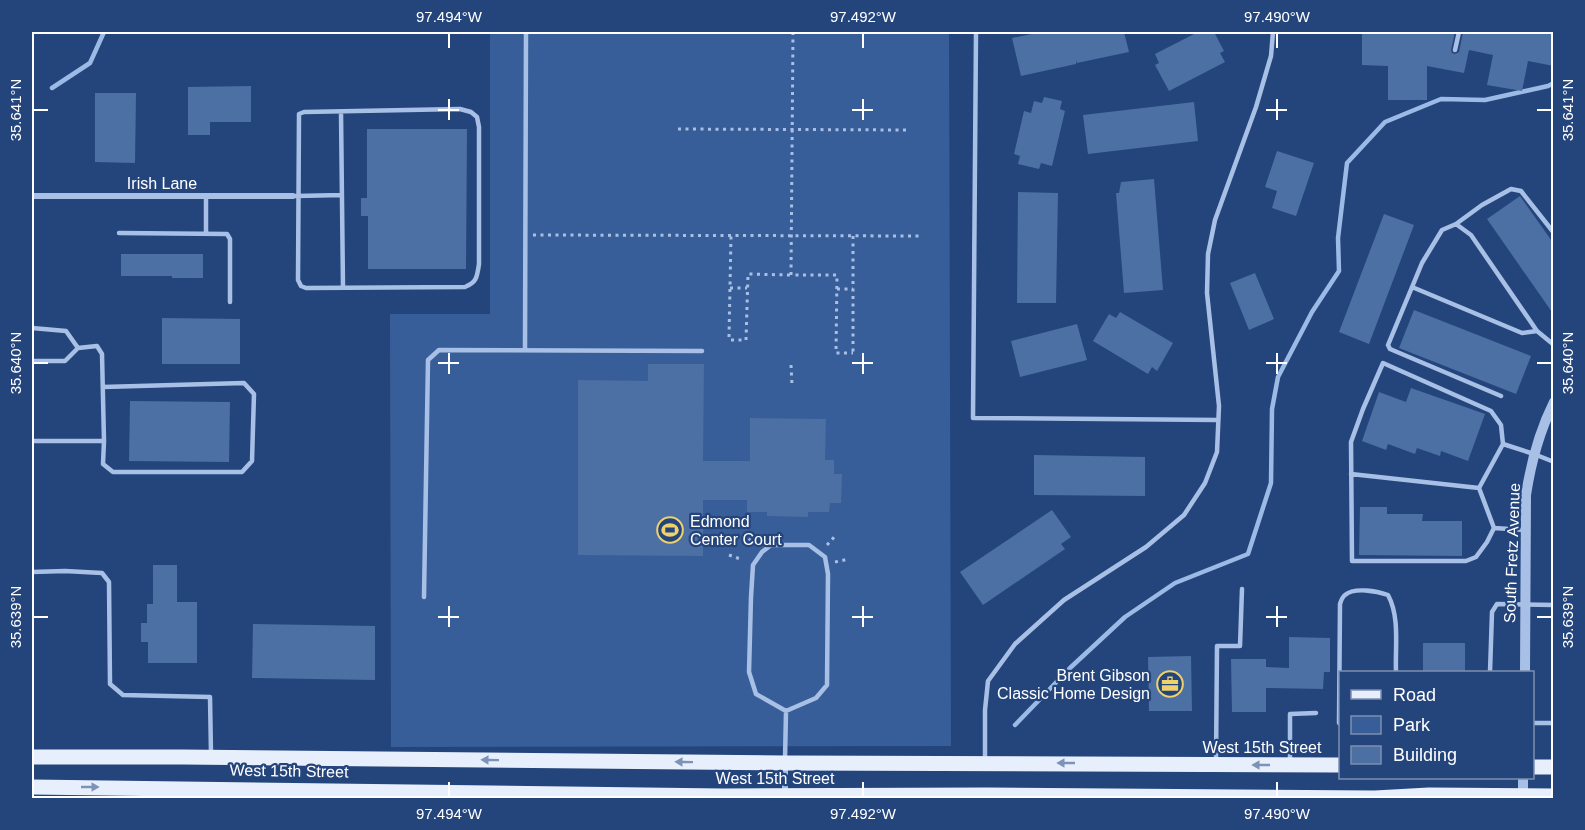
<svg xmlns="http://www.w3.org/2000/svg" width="1585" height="830" font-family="Helvetica,sans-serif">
<rect width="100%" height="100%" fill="#24457c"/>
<path fill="#385e99" d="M490,32H949L951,746L391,747L390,314H490Z"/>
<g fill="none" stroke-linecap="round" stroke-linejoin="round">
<path stroke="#9cbae6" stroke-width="4.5" d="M52,88L90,63L104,32
M1015,725L1070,668L1125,617L1175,583L1248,554L1271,483L1272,409L1278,377L1312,312L1339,271L1338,238L1347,163L1385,122L1441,99L1485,100L1548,86L1554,83"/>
</g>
<path fill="#4c6fa4" d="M1041,32H1124L1129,52L1077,63V60L1076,64L1021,76L1012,38Z
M1198,32H1214L1224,51L1220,53L1225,62L1169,91L1155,65L1159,63L1155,54Z
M1362,32H1455L1451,50L1452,53L1455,54L1459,52L1463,32H1554V66L1528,61L1522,91L1487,85L1493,55L1469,50L1464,73L1427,66V100H1388V66L1362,65Z
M251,86V122H210V135H188V87Z
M95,93H136L135,163L95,162Z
M1044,97L1062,101L1060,109L1065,111L1052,166L1041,163L1039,169L1018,164L1020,156L1014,154L1024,111L1031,113L1034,101L1042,103Z
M1194,102L1198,141L1088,154L1083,115Z
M367,129H467L466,269H368V216H361V198H367Z
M1277,151L1314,163L1296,216L1272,208L1277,191L1265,187Z
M1154,179L1163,290L1124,293L1116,193H1119L1121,182Z
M1018,192L1058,193L1056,303H1017Z
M1520,196L1554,244V315L1487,219Z
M1384,214L1414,225L1369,344L1339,332Z
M121,254H203V278H172V276H121Z
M1255,273L1274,319L1249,330L1230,283Z
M1414,310L1531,356L1516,394L1399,348Z
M1120,312L1173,343L1157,371L1152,367L1148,374L1093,341L1109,314L1116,318Z
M162,318L240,319V364H162Z
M1077,324L1087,360L1020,377L1011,341Z
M648,364H704L703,461H750V418L826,419L825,460H834V474H842L841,503H830L829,512H808V517L767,516V512H747V500H703V556L578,555V380L648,381Z
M1411,388L1485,414L1468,461L1441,451L1440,456L1417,448L1415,454L1388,444L1386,450L1362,441L1379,392L1406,402Z
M130,401L230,402L229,462L129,461Z
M1034,455L1145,457V496L1034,495Z
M1360,507H1387V514H1423L1422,521H1462V556L1359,555Z
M1052,510L1071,537L1061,544L1065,549L983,605L960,572Z
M153,565H177V602H197V663H148V642H141V623H147V604H153Z
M253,624L375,626V680L252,678Z
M1289,637L1330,638V672H1324L1323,689L1266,688V712H1232L1231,659H1266V667L1289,668Z
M1423,643H1465V672H1423Z
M1191,656L1192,711H1149L1148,657Z"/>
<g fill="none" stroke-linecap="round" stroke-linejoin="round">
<path stroke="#a8c0e5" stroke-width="3" stroke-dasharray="3 4.5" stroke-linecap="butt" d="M793,32L791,275H837L836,353H853
M678,129L908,130
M533,235L922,236
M853,236V356
M730,288H747
M837,289H853
M729,337L731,236
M731,340H746L748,274L791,275
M791,365L792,385
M744,533L754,544
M827,545L835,536
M729,555L743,560
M835,562L849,559"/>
<path stroke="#a8c0e5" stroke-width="4.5" d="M976,32L973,418L1218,420
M1455,50L1459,32
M460,109L471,112L477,117L479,127V264C477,277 477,282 465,287L306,288L301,286L298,280L299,114L304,112Z
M341,112L343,288
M206,196V234
M296,196L342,195
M1456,224L1482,205L1511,189L1521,191L1554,233
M119,233L227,234L230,239V302
M1412,287L1522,333L1537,331
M32,328L66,331L78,348L65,361H32
M525,349L526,32
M103,387L244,383L254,394L252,461L242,472H113L103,464L104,441
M1501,396L1390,349L1388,345L1422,263L1442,230L1456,224L1471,235L1537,331L1554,345
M32,441H104L102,354L97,346L78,348
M1351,474L1479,488
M1494,528L1479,488L1503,444
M1525,530L1494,528L1487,542L1476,557L1466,561H1352L1351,442L1363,409L1383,363L1491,411L1501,425L1503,444L1534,454L1554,462
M32,572L65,571L102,573L109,582L110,684L123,695L210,697L211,754
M424,597L428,360L439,350L702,351
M1490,672L1492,612L1497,604L1554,605
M1532,723H1554
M1340,724L1339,723L1340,604C1341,601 1342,597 1345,595C1354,587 1377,591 1388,595C1400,617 1395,647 1396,672
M785,760L786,711L756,694L749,672L751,597L753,565L762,552L771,545H809L825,557L828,574L827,685L816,698L786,711
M985,760V710L988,681L1015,644L1064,600L1146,547L1184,515L1205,483L1217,452L1219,406L1207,293L1208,254L1215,220L1256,107L1271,56L1273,32
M1216,762L1217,646H1240L1242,589
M1290,762V714L1316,713"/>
<path stroke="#a8c0e5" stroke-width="6" d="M32,196H293
M785,763V795"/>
<path stroke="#a8c0e5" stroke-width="10" d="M1525,672L1526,495C1531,462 1539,432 1554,402
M1523,798V778"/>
<path stroke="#e8effc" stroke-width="15" d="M32,757H182L785,763L1340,765
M1532,767H1554
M32,787L723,796L987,795L1375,798L1429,795L1554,796"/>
</g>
<defs><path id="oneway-solid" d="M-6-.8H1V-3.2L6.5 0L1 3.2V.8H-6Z" transform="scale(1.5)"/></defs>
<g fill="#7c92b6">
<use href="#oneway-solid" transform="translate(490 760) rotate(-179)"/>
<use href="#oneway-solid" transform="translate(684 762) rotate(-179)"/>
<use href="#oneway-solid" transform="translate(1066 763) rotate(-180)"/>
<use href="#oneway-solid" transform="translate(1261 765) rotate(-180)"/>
<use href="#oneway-solid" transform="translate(90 787)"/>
</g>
<path fill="none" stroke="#fff" stroke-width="2" d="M449,33V48M863,33V48M1277,33V48M449,99V120M863,99V120M1277,99V120M33,110H48M438,110H459M852,110H873M1266,110H1287M1537,110H1552M449,353V374M863,353V374M1277,353V374M33,363H48M438,363H459M852,363H873M1266,363H1287M1537,363H1552M449,606V627M863,606V627M1277,606V627M33,617H48M438,617H459M852,617H873M1266,617H1287M1537,617H1552M449,782V797M863,782V797M1277,782V797"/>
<defs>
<g id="stadium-ring" transform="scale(1.35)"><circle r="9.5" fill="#24457c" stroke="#efd16c" stroke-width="1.5"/><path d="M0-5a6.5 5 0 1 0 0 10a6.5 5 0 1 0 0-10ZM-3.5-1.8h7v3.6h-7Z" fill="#efd16c"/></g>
<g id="office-ring" transform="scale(1.35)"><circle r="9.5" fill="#24457c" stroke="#efd16c" stroke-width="1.5"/><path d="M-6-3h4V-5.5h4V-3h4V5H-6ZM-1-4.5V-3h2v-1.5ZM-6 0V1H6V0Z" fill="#efd16c"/></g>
</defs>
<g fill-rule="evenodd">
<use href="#stadium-ring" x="670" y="530"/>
<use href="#office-ring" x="1170" y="684"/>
</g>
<g text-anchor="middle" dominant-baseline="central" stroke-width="4.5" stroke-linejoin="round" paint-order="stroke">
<g font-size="16" fill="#fff" stroke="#24457c">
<text x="162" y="183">Irish Lane</text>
<text transform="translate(1512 553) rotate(-88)">South Fretz Avenue</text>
<text x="1262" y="747">West 15th Street</text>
<text transform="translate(289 771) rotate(1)">West 15th Street</text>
<text x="775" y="778">West 15th Street</text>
</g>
<g font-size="16" fill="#fff" stroke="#24457c" text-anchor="start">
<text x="690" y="521">Edmond<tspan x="690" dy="18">Center Court</tspan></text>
<text x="1150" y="675" text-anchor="end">Brent Gibson<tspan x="1150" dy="18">Classic Home Design</tspan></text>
</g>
</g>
<rect width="1585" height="830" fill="none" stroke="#24457c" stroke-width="66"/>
<rect x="1339" y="671" width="195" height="108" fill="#24457c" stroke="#7c8fb0" stroke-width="1.5"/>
<rect x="1351" y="690" width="30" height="9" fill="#e8effc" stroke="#7c8fb0" stroke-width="1.5"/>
<text x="1393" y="701" font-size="18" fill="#ffffff">Road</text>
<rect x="1351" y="716" width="30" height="18" fill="#385e99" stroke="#7c8fb0" stroke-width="1.5"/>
<text x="1393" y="731" font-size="18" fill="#ffffff">Park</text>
<rect x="1351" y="746" width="30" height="18" fill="#4c6fa4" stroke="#7c8fb0" stroke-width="1.5"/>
<text x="1393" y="761" font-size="18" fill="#ffffff">Building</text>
<rect x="33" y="33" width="1519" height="764" fill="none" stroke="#fff" stroke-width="2"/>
<g font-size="15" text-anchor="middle" fill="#fff">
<text x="449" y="22">97.494°W</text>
<text x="863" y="22">97.492°W</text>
<text x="1277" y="22">97.490°W</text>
<text transform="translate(16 110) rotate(-90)" y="5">35.641°N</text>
<text transform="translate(1568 110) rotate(-90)" y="5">35.641°N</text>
<text transform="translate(16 363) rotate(-90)" y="5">35.640°N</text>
<text transform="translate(1568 363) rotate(-90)" y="5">35.640°N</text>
<text transform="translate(16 617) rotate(-90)" y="5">35.639°N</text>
<text transform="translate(1568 617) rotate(-90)" y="5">35.639°N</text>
<text x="449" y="819">97.494°W</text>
<text x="863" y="819">97.492°W</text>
<text x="1277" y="819">97.490°W</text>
</g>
</svg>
